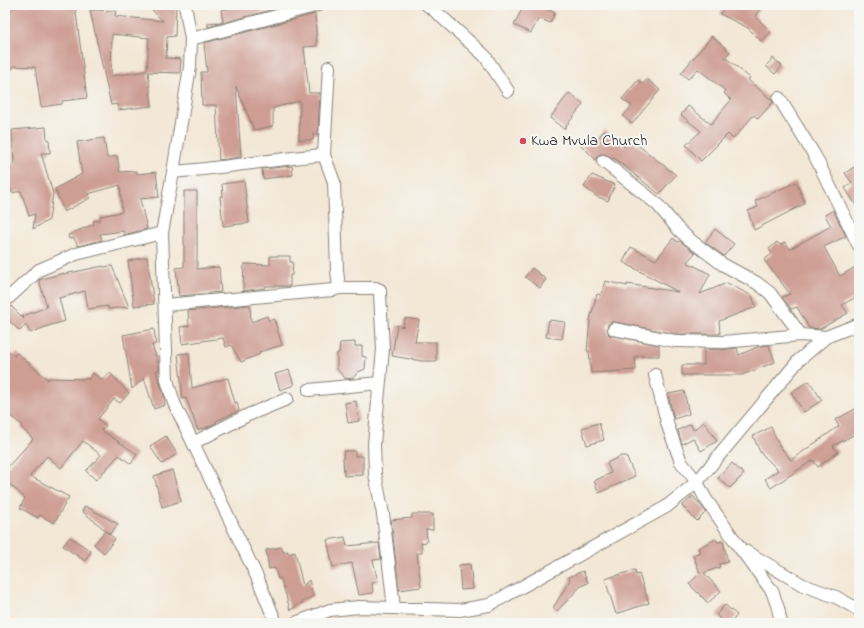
<svg xmlns="http://www.w3.org/2000/svg" width="864" height="628" font-family="'Indie Flower',sans-serif">
<rect width="100%" height="100%" fill="#f6f6f2"/>
<filter id="ink" filterUnits="userSpaceOnUse"><feTurbulence type="fractalNoise" baseFrequency=".025" numOctaves="2"/><feDisplacementMap in="SourceGraphic" scale="8" xChannelSelector="R" yChannelSelector="G"/><feConvolveMatrix kernelMatrix="1 2 1 2 8 2 1 2 1" color-interpolation-filters="sRGB"/></filter>
<filter id="wash" filterUnits="userSpaceOnUse"><feTurbulence type="fractalNoise" baseFrequency=".012" numOctaves="4" result="noise"/><feDisplacementMap in="SourceGraphic" scale="16" xChannelSelector="R" yChannelSelector="G"/><feGaussianBlur stdDeviation="0.9" result="paint"/><feColorMatrix in="noise" values="0 0 0 0 0 0 0 0 0 0 0 0 0 0 0 0 0 1.4 0 .05"/><feComposite in="paint" operator="in"/></filter>
<g filter="url(#wash)">
<rect width="100%" height="100%" fill="#f3e7d5"/>
<g id="blocks">
<path fill="#ce9d93" fill-rule="evenodd" d="M16,5H75L87,98L62,101V104L41,107L35,67L14,66L12,69L5,64V17Z
M147,5H176L175,36L167,37L166,58L181,59L180,73L148,72L152,106L118,110L117,104L111,105L90,10L116,11L115,16L163,21ZM112,34L149,38L147,71L111,76Z
M237,5H289L208,27V23L223,22L221,10L238,7Z
M524,5H548L547,9L555,13L550,23L539,18L531,33L514,25Z
M725,5H762L755,16L771,32L761,41L748,28L720,14Z
M315,14L317,46L304,47L309,93H320L318,134H313V140H299L300,101L273,108V126L254,130L236,86L241,157L219,160L216,105H202L201,72H207L204,43Z
M712,36L730,52L725,57L750,78L748,80L772,100L773,102L758,119L754,115L733,139L728,134L701,161L686,145L701,131L681,115L688,106L711,124L731,100L724,93L726,91L698,69L688,79L681,73Z
M773,58L782,66L775,74L766,66Z
M647,79L660,90L632,124L623,116L632,106L622,99L638,80L643,84Z
M569,93L583,104L564,129L550,118Z
M46,127L47,140L49,139L50,153H41L53,194L49,220L33,229L35,214L29,216L21,191L12,193L5,168L14,164L12,130Z
M605,130L624,147L630,139L676,175L659,194L614,158L613,159L607,155L601,154L597,156L596,160L581,145L588,137L594,142Z
M104,138L107,158L117,156L120,172L137,171V174L156,172L159,197L140,199L147,229L124,235V231L100,234L102,240L78,246L74,238L69,239L68,235L94,224L93,221L100,220V216L122,212L120,185L88,194L90,198L64,212L55,189L82,174L77,142Z
M859,164V210L845,188L852,183L845,173Z
M292,166L293,175L263,179L262,169Z
M592,175L615,185L608,201L596,196L584,187Z
M244,181L249,223L223,226L220,196H223L222,184Z
M796,182L804,200V204L754,230L748,211L758,207L755,201Z
M184,191H197V269L219,267L221,292L179,296L176,268L184,267Z
M833,210L846,236L824,247L840,276L859,265V295L842,305L848,313L820,329L809,328L797,307L791,309L782,297L790,294L764,260L772,254L769,249L777,242L780,245L785,242L790,249L831,226L825,215Z
M715,229L734,244L724,256L705,242Z
M673,238L678,242L680,241L695,253L687,262L710,274L700,294L727,283L752,296L756,307L719,321L720,334H676L615,322H611L608,324L607,328L609,335L659,345V356H635L636,370L591,373L589,351H587L590,320L597,294L601,295L605,281L627,286V284L678,292L623,262L631,247L656,260Z
M270,256H290V262H293L292,275H290V286H266L265,288L243,291L244,264L270,265Z
M147,257L154,304L134,306L128,261Z
M103,266V267L112,266L129,307L108,309V306L88,309L85,291L59,298L65,321L48,326L30,333L26,324L20,331L5,317V308L11,306L24,319L23,316L47,307L39,280L64,273V274Z
M532,268L546,279L540,288L525,277Z
M250,305L251,322L267,316L269,321L274,319L282,345L259,352L260,354L241,362L231,345L226,347L223,338L182,344L180,327L189,326L188,311Z
M405,318L419,320L415,342H436V361H422L392,356L397,325L403,327Z
M549,320L565,322L562,339L546,337Z
M154,329L156,344L152,345L159,365V370L156,371L164,395L165,405L154,409L144,378L132,389L123,335Z
M355,342V346H362V356L366,357L365,369L358,372L353,378L346,379L337,369V353H339L340,343Z
M769,345L775,362L742,375H682V365H704V349L721,350L737,348L739,355L760,346Z
M5,348L14,356L17,353L48,380V378L89,379L93,373L102,380L110,373L129,393L120,403L114,399L98,419L106,426L101,430L137,454L131,464L119,455L96,480L86,471L101,455L83,441L61,468L47,456L30,476L69,497L54,523L40,515L38,518L20,508L25,498L5,480V470L33,439L21,427L22,425L5,412Z
M189,353L192,388L228,378L235,403L237,402L239,411L216,421V423L203,429V428L198,430L186,398L183,399L178,354Z
M289,370L294,385L280,390L275,374Z
M809,381L822,400L804,412L791,392Z
M684,391L689,414L674,419L668,394Z
M356,401L359,421L348,423L345,403Z
M859,407V432L833,446L838,452L818,467L813,460L771,488L765,479L778,470L760,452L753,436L771,427L779,445L791,460L839,426L835,420Z
M704,422L717,441L701,451L693,438L682,444L678,430L691,424L693,430Z
M599,423L604,440L587,445L582,428Z
M166,436L177,454L162,464L150,446Z
M344,451H355V456H363V475L344,476L343,457Z
M621,456H626L635,476L599,493L594,481L611,473L607,463Z
M732,463L744,474L730,488L718,478Z
M172,470L181,501L162,507L154,476Z
M693,496L706,512L697,521L682,506Z
M85,506L118,524L110,534L82,511Z
M412,514H433V530L426,529L427,542L421,543L422,553H417L421,587L399,590L391,520L412,518Z
M105,531L115,539L104,553L94,544Z
M70,537L91,551L85,561L63,546Z
M345,537L347,546L379,543L381,559L373,560L378,582L372,583L373,593L359,595L352,563L333,567L327,540Z
M716,539L717,542L723,541L728,562L719,564L720,567L704,573L721,591L708,603L689,584L700,573L693,555L700,552L698,548Z
M282,547L283,552L288,551V554L295,552L303,586L309,580L313,596L290,610L285,592L280,578L278,579L275,568L269,569L266,550Z
M470,564L473,589L461,590L459,565Z
M635,570L636,575L639,574L649,603L616,614L605,579Z
M583,571L588,583L581,586L557,611L553,608L570,580L569,577Z
M725,605L737,615L731,623H725L716,615Z"/>
</g>
</g>
<g filter="url(#ink)">
<use href="#blocks" fill-opacity="0" stroke="#888278" stroke-width="1"/>
<g fill="none" stroke-linecap="round" stroke-linejoin="round">
<g stroke="#888278" stroke-width="14">
<path id="minor" d="M185,5L191,39L190,67L173,172L162,233L167,380L174,403L258,579L276,623
M427,5L435,11L485,56L508,91
M191,39L318,5
M329,67L324,155L334,182L337,270L339,288H376L380,290V294L383,349L374,444L375,474L383,514L394,608
M779,98L815,156L859,246
M603,161L657,204L678,229L689,239L722,264L757,283L770,293L801,335L826,337
M173,172C224,168 274,159 324,155
M5,301L39,270L76,254L162,233
M165,305L333,290L339,288
M614,329L675,341L723,342L801,335
M655,375L668,426L681,462L697,482L705,498L740,548L772,591L778,608L781,623
M309,390L379,383
M193,443L248,415L287,399
M745,551L803,585L836,597L859,610
M295,623L330,610L359,607L460,610L489,605L666,507L697,482L799,360L826,337L859,324"/>
</g>
<use href="#minor" stroke="#fff" stroke-width="12"/>
</g>
</g>
<circle fill="#d1495b" stroke="#f6f6f2" stroke-width="1.5" cx="523" cy="141" r="4"/>
<g text-anchor="middle" dominant-baseline="central" stroke-width="4" stroke-linejoin="round" paint-order="stroke">
<g font-size="16" fill="#1c1c1c" stroke="#f6f6f2" text-anchor="start">
<text x="531" y="141">Kwa Mvula Church</text>
</g>
</g>
<rect width="864" height="628" fill="none" stroke="#f6f6f2" stroke-width="20"/>
</svg>
